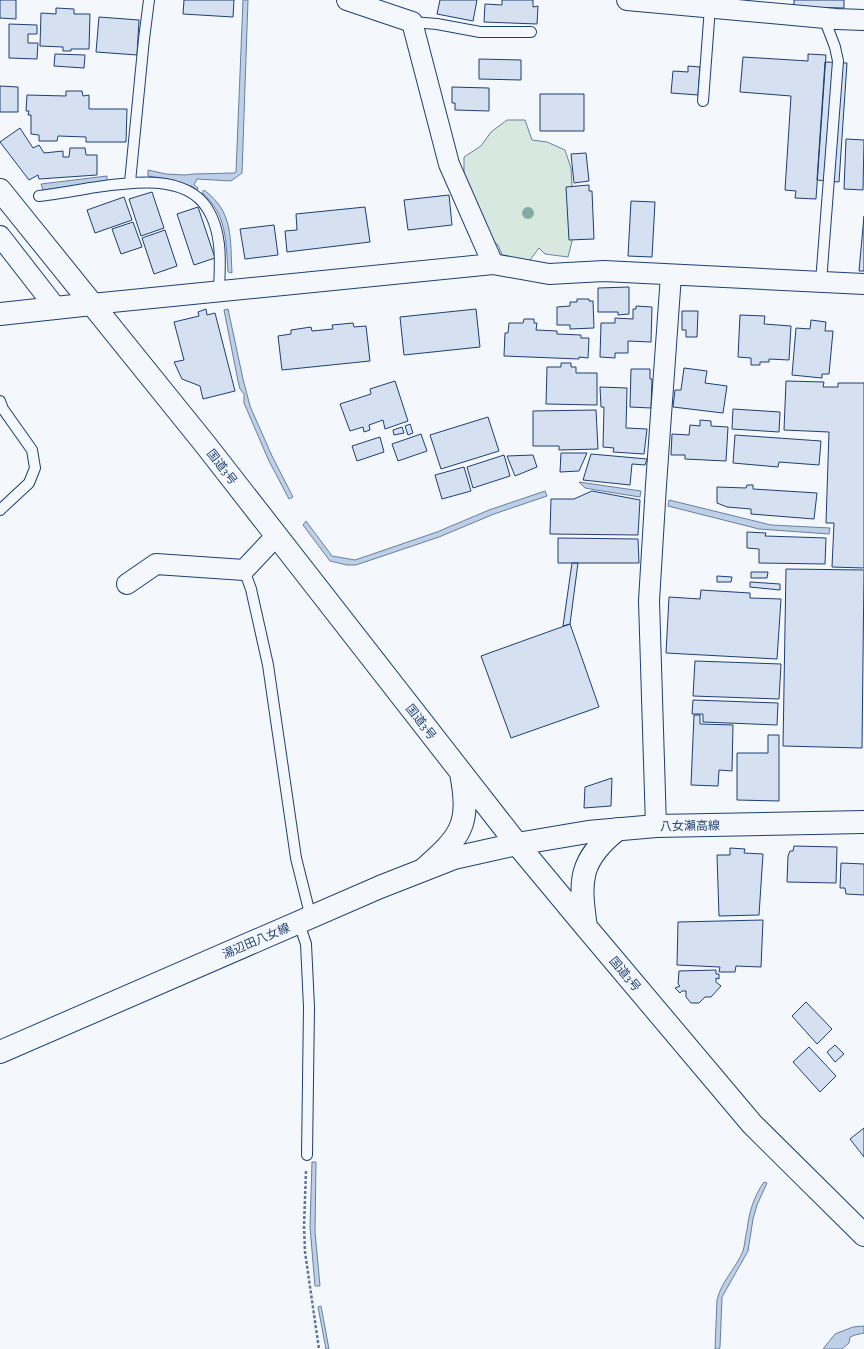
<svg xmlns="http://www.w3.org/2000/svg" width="864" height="1349" font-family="'Alegreya Sans','Noto Sans JP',sans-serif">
<rect width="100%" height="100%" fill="#f4f7fb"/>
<path fill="#d7e8df" stroke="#687fa3" d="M507,120H525L532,140L547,142L565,150L571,168L572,186L581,206L568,257L545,254L539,248L527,264L504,259L498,245L486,235L464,181V157L481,146L491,132Z"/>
<path fill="#bed0e5" stroke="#687fa3" d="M243,0H248L242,173L231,181L197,179L194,185L198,188V189L195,191L174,180L148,176V170L166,174L185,175L194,174L234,173L236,172Z
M107,176V182L43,190L41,184Z
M204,190C234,212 230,239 232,273L228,272C226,243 227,213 202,193Z
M228,309L243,379L250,406L272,456L293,497L289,499L269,461L244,403V394L240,389L238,381L224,310Z
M579,482L641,491L640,497L596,490L585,488Z
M545,491L547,496L494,514L439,537L356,565H347L330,561L303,525L306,521L332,556L355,560L437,532L489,510Z
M669,500L771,525L830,528L829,534L759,529L668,506Z
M312,1162H316L315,1232L320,1286H315L310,1227Z
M764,1182L767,1183L757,1205L753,1219L748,1251L722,1297L720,1347L719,1349H715L717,1300C721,1282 736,1268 743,1251C745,1245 745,1237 747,1230C749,1212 754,1196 764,1182Z
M321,1306L329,1349H326L318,1307Z
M864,1326V1333L855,1335L850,1337L849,1343L842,1349H823L835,1334L853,1327Z"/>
<path fill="#d5e0f0" stroke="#1d3f73" d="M0,0H16V19L0,18Z
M184,0H234L233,17L183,14Z
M440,0H477L473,21L437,14Z
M502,0H533V7L538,6L537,24L484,22L485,4L502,5Z
M794,0H844V8L794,7Z
M56,8L74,9V14H90L89,49H71V51H63V47L40,46L41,13L56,14Z
M99,17L139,20L137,55L96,52Z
M9,24L37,25V34H28V43H38L37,59L9,58Z
M55,54L85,55L84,68L54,66Z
M808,54L826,55L816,199L795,198L796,191L785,190L791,96L740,92L743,57L808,61Z
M479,59L521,60V80L479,79Z
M825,62L847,63L839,182L817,180Z
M688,66L700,67L698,95L671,93L673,71L688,72Z
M0,86L18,87V112H0Z
M452,87L489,88V111L455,110V103H452Z
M66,91H82L83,96L89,95V109H127L126,142H86V137L58,136L57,141H39V135L31,134V115H28L29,111H26L27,95L66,96Z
M540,94H584V131H540Z
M20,128L33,148L39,145L44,153L63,151V157H69L70,148H85L86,155H97V175L39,179L38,175L29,180L0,142Z
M846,139L864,140L863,190L844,189Z
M586,153L589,181L574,183L571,154Z
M589,185V191H592L594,239L569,240L566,187Z
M152,192L164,228L141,236L129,199Z
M449,195L452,225L408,230L404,200Z
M124,197L132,220L95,233L87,210Z
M631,201L655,202L652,257L628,256Z
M198,207L215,258L194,265L177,214Z
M365,207L370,242L287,252L285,231L297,230L296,214Z
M864,216V271H859Z
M133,222L142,247L121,254L112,229Z
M274,225L278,255L245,259L240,229Z
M165,230L177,266L154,274L142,238Z
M629,287V314L618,315V312H598V288Z
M577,299H589V301H593L594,328L570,329V325H557V307L570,306V302H577Z
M636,306L652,307L651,342L628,341V353H615V358L600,357L601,323H615V318L633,319V309H636Z
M206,309L207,315L215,313L235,391L203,399L200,386L182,379L174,362L184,360L174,322L199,316L198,312Z
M476,309L480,347L404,355L400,317Z
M682,311H698L697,337H686V330H682Z
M740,315L765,316L764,324L791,326L789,360L769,359V362H760V365H751V358L738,357Z
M524,319H534V323H537L536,330L557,331V334L581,335V338H589L588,358L579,357V359L504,356L505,333H508L509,323H523Z
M811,320L826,322L825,331H833L829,374H822V378L792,375L796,328L810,329Z
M353,323L354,327L366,326L370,361L282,370L278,336L291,334V330L311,327L312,331L333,329L332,325Z
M561,363H571V367H576V373H597V405L546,404L547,367H561Z
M684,368L707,371L705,383L727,386L723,413L673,407L675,390H681Z
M631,369H650V379H652L651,408L630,407Z
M395,381L408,421L385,429L383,420L369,425L370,430L364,432L363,427L350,431L340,404L371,394L370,389Z
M786,381L824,382L823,387H838V383H864V568L832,567L834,523H826L829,432L784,430Z
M600,387L627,388L626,428L647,429L644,454L613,452L614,448L603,447L604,407H601Z
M733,409L780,412L779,432L732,429Z
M596,410L598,449L559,450V446H533V411Z
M488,417L499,451L441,469L430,435Z
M700,420L711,421V426L728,427L726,461L685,459V455H671L672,434L689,435L690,425L700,426Z
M410,424L413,433L408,435L405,426Z
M402,427L404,433L394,435L393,430Z
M421,434L427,451L398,461L392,444Z
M735,435L821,441L819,465L779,462L778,467L733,463Z
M380,437L384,452L357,461L352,446Z
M561,453H587L579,471L560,472Z
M591,454L647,459L645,465L632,464L630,485L583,480Z
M504,455L510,476L473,488L467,467Z
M533,455L537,467L515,476L507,456Z
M464,467L471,491L442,499L435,475Z
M747,485H753V489L817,493L814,519L751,514V509L727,507L717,503V487L746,488Z
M592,491L640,500L638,535L550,534L551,499H574Z
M747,532L766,533L765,536L826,538L825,564L759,563V549L747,548Z
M558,538L638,539L639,563H558Z
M572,563H578L570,624L563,626Z
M786,569L864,570L862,748L783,746Z
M751,572H768L767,578H751Z
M717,576L732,577L731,582H717Z
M750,582L780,584V590L750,587Z
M701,590L750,593V598L781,599L777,659L666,653L669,597L700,599Z
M570,624L599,707L511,738L481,656Z
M695,661L781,664L779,699L693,696Z
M693,700L778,703L777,725L703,722V714H692Z
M694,715H700V724L733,725L732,771L719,770L718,786L691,785Z
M768,735H779V801L737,800V753H768Z
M612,778L611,806L584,808L585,787Z
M794,846L837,847L836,883L787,882L788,856L790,851H793Z
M730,848L745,849L744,853L763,854L759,915L719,916L717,855H730Z
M841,863L864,864V895L846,894L845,888H840Z
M763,920L761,967L736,966L735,972H719L720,967L677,965L678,922Z
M716,970V974H719V979L716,978V982L721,986L711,997H705L699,1003H691L686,997V991H682L680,993L675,988L680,986L678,984L679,971Z
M806,1002L832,1029L817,1044L792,1016Z
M835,1045L844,1054L835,1062L827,1052Z
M809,1047L836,1076L820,1092L793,1062Z
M864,1128V1157L850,1139Z"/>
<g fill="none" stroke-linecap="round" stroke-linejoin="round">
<g stroke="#1d3f73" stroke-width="12">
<path id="lane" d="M412,22L437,24L480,32H531
M703,101L710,7
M130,182L144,39L149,0
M39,196C56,194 73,191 90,188C125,183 184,172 207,208C223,233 220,263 219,291
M821,282L838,61L835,47L824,18
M0,401L3,409L32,450L35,468L29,483L0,510
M244,570L251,589L268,665L296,858L311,918
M299,923L306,944L309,1007L307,1155"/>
</g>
<g stroke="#1d3f73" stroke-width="22">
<path id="street" d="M347,0L412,22L449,164L493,264
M627,0L836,19L864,20
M0,236L56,308
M92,304L493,264L549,274L604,271L864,284
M127,584L156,564L244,570L276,536
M656,826L649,601L656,485L671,275"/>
</g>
<g stroke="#1d3f73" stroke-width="24">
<path id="secondary" d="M0,314L92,304
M0,1052L380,887L454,858L517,844"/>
</g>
<g stroke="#1d3f73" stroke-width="24">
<path id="primary" d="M517,844L588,832L656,826L864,822"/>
</g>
<g stroke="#1d3f73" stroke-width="24">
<path id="highway" d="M0,190L205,444L517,844L586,927L752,1124L864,1235
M423,870C461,836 471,826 461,773
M586,927C579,880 579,860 618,829"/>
</g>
<path stroke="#5e769c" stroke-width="2.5" stroke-dasharray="3 2" stroke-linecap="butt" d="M306,1171L304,1226L305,1252L319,1349"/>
<use href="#lane" stroke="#f4f7fb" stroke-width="10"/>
<use href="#street" stroke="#f4f7fb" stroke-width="20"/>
<use href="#secondary" stroke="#f4f7fb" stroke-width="22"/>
<use href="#primary" stroke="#f4f7fb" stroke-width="22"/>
<use href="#highway" stroke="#f4f7fb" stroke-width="22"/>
</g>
<circle fill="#86aba6" cx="528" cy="213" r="6"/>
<g text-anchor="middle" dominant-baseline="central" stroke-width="3" stroke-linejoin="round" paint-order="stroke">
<g font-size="12" fill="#1d3f73" stroke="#f4f7fb">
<text transform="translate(222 467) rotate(52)">国道3号</text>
<text transform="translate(421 722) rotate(52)">国道3号</text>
<text transform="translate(690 826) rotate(-1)">八女瀬高線</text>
<text transform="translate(256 941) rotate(-23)">湯辺田八女線</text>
<text transform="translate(625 974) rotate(50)">国道3号</text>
</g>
</g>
</svg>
